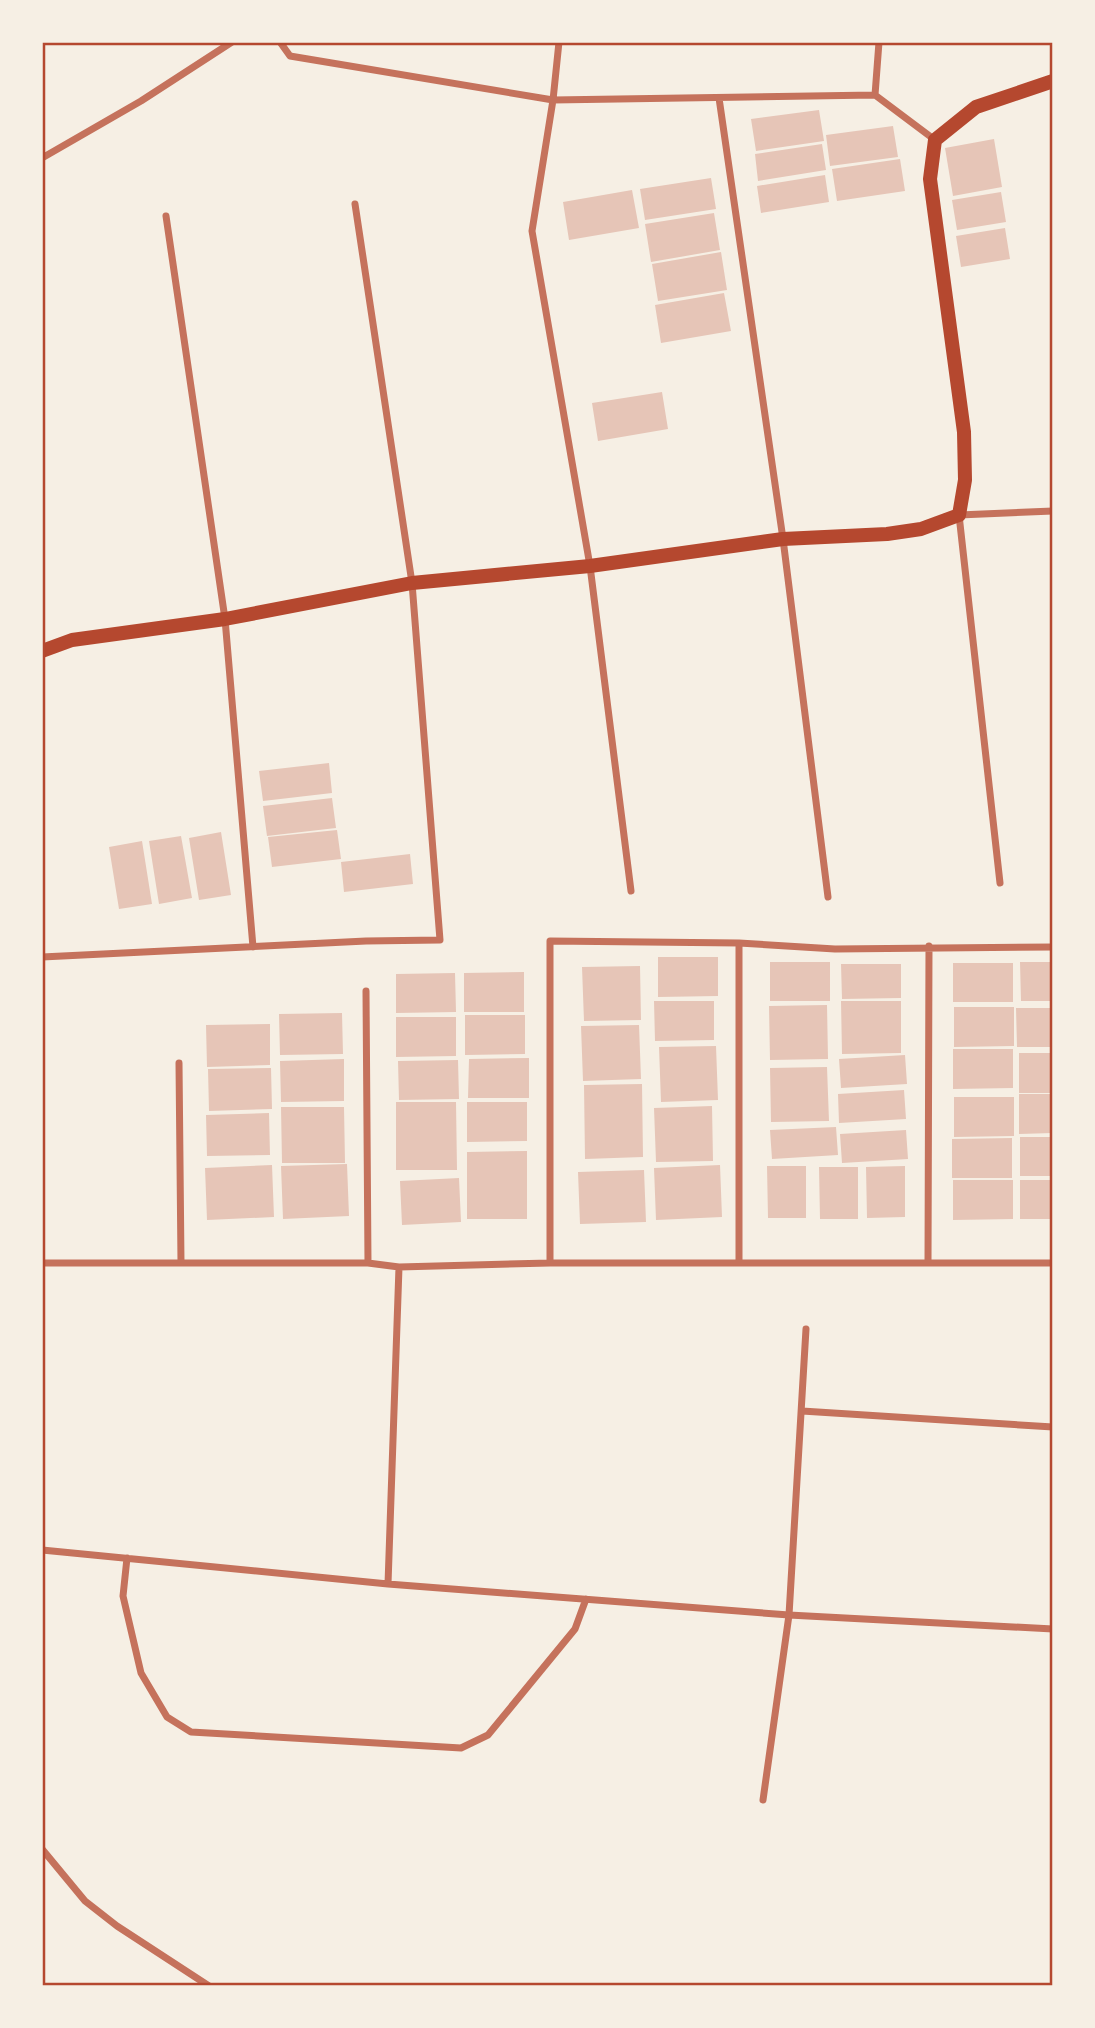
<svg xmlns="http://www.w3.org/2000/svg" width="1095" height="2028" font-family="Montserrat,sans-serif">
<rect width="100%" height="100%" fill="#f6efe4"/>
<path fill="#e6c5b7" d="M819,110L824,141L756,151L751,119Z
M893,126L898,157L830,166L826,135Z
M994,139L1002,187L953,196L945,148Z
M822,144L826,170L758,181L755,154Z
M900,159L905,191L837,201L832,169Z
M825,175L829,202L761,213L757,186Z
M711,178L716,209L645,220L640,189Z
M632,190L639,228L569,240L563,202Z
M1001,192L1006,222L957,230L952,200Z
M714,213L720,250L651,262L645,224Z
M1005,228L1010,259L961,267L956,236Z
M721,252L727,290L658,301L652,264Z
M724,293L731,331L661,343L655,305Z
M662,392L668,429L598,441L592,403Z
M329,763L332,793L263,801L259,771Z
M332,798L336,828L267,836L263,806Z
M337,830L341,859L272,867L268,837Z
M221,832L231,895L199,900L189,838Z
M181,836L192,898L159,904L149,841Z
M142,841L152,904L119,909L109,847Z
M410,854L413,884L344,892L341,862Z
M658,957H718V996L658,997Z
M770,962H830V1001H770Z
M1020,962H1053V1001H1021Z
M953,963H1013V1002H953Z
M841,964H901V998L842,999Z
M640,966L641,1020L584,1021L582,967Z
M524,972V1012H464V973Z
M455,973L456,1012L396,1013V974Z
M654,1001H714V1040L655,1041Z
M841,1001H901V1053L842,1054Z
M827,1005L828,1059L770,1060L769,1006Z
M954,1007H1014V1046L954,1047Z
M1016,1008H1053V1047H1017Z
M342,1013L343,1054L280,1055L279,1014Z
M465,1015H525V1054L465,1055Z
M396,1017H456V1056L396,1057Z
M270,1024V1065L207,1067L206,1025Z
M639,1025L641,1079L583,1081L581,1026Z
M716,1046L718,1100L661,1102L659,1047Z
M953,1049H1013V1088L953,1089Z
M1019,1053H1053V1093H1019Z
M905,1055L907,1084L841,1088L839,1059Z
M529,1058V1098H468L469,1059Z
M344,1059V1101L281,1102L280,1061Z
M458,1060L459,1099L399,1100L398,1061Z
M827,1067L829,1121L771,1122L770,1068Z
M271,1068L272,1109L209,1111L208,1069Z
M642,1084L643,1157L585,1159L584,1085Z
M904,1090L906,1119L839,1123L838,1094Z
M1019,1094H1053V1133L1019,1134Z
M954,1097H1014V1136L954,1137Z
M396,1102H456L457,1170H396Z
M467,1102H527V1141L467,1142Z
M712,1106L713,1161L656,1162L654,1108Z
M281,1107H344L345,1163H282Z
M269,1113L270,1155L207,1156L206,1115Z
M836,1127L838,1155L772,1159L770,1130Z
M906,1130L908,1159L842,1163L840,1134Z
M1020,1137H1053V1176H1020Z
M1012,1138V1178H952V1139Z
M527,1151V1219H467V1152Z
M347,1164L349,1216L283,1219L281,1166Z
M272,1165L274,1217L207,1220L205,1168Z
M720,1165L722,1217L656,1220L654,1168Z
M767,1166H806V1218H768Z
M905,1166V1217L867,1218L866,1167Z
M819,1167H858V1219H820Z
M644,1170L646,1222L580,1224L578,1172Z
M459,1178L461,1222L402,1225L400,1181Z
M953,1180H1013V1219L953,1220Z
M1020,1180H1053V1219H1020Z"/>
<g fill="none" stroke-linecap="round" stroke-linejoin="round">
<path stroke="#c5725c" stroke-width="7" d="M280,42L290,56L553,100L875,95L935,140
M559,42L553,100L532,231L590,566L631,891
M875,95L879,42
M719,98L783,539L828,897
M42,158L141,101L232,42
M166,216L225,619L253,947
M1000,883L959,515L1053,511
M739,943V1263
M42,957L366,941L440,940L412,583L355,204
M366,991L368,1263
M179,1063L181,1263
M42,1263H368L399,1267L550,1263H1053
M550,1263V941L739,943L835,949L1053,947
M928,1263L929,946
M802,1411L1053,1427
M42,1550L388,1584L789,1615L1053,1629
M127,1558L123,1596L141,1673L167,1717L191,1732L461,1748L488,1735L575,1629L586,1599
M388,1584L399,1267
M763,1800L789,1615L806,1329
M42,1849L85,1901L117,1926L209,1986"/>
<path stroke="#b5482f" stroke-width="14" d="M42,651L72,640L225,619L412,583L590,566L783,539L887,534L921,529L959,515L965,480L964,432L930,179L935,140L976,107L1053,81"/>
</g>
<rect width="1095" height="2028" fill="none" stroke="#f6efe4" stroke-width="88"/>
<rect x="44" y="44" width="1007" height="1940" fill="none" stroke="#b5482f" stroke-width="2.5"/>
</svg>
